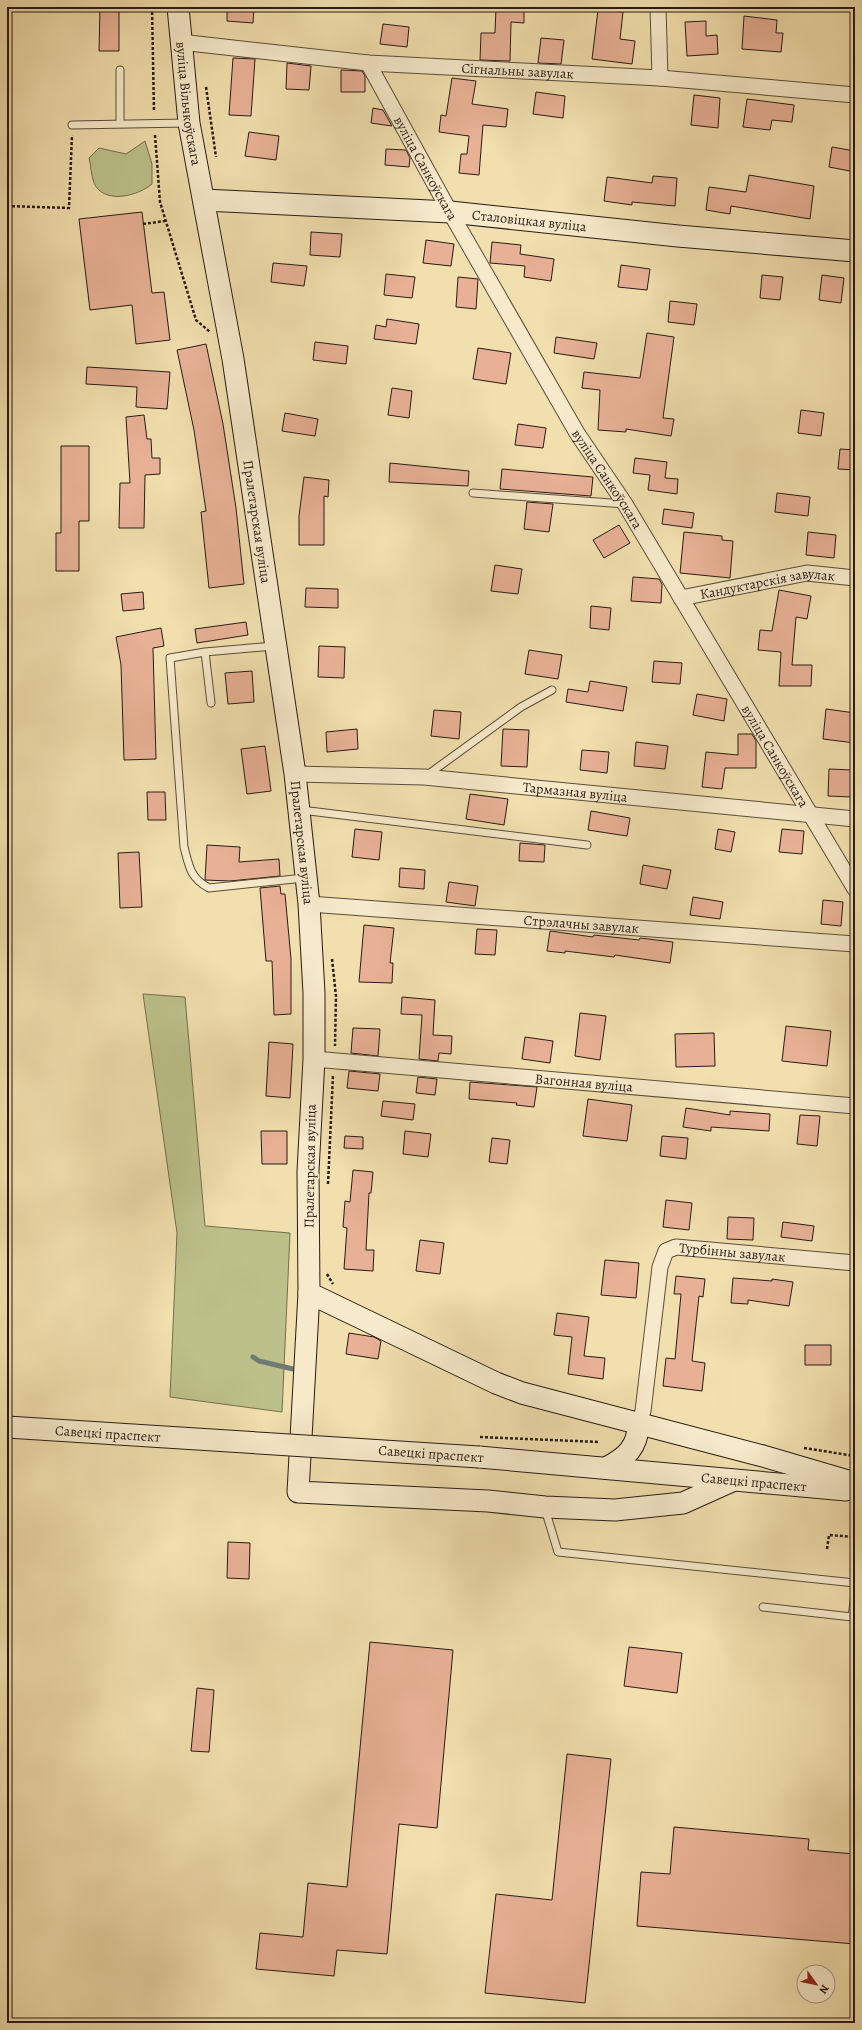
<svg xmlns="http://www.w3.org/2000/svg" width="862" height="2030" font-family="Alegreya,serif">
<rect width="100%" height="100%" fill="#f1dfad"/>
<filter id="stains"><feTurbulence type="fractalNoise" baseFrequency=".005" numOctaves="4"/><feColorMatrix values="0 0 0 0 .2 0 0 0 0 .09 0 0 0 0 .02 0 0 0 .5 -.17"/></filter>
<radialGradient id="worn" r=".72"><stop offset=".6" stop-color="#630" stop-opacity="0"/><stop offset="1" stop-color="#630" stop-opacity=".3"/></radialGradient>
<path fill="#bcc189" stroke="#726e50" d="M145,141L152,164V184C138,196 104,205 94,183C91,175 91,166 89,158L99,148L126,154Z
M143,994L185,997L205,1226L290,1233L282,1412L170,1397L177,1233Z"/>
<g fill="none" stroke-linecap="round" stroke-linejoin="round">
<path stroke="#6f7a75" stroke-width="5" d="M253,1357L259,1361L293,1369"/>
</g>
<path fill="#e8b196" stroke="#281b16" d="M100,7H119V51H99Z
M227,7H254L253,23L227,21Z
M496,7H524V23L511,22L510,61L480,60L481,33H495Z
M598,10L623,12L620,39L635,41L632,64L592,59Z
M744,16L777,20L776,33H783L781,52L742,49Z
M706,21V36L717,35L718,54L687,56L685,22Z
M383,24L409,27L407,47L380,44Z
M541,38L564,40L561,64L538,63Z
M233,58L255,59L251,116L229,115Z
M287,63L311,66L309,90L286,89Z
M341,70L362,71L365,76V92H341Z
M452,78L476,81L472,104L508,109L506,127L483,125L479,175L459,173L461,154H467L469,136L439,132L441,115L446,116Z
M536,92L565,96L563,118L533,114Z
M694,95L720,98L718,128L691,125Z
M747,99L794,105L792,122L772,120L770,130L743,127Z
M373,108L383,110L392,126L371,123Z
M249,132L279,136L276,160L245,156Z
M832,147L855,151V172L829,167Z
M386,149L406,150L410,158L409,167L385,165Z
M749,175L814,186L810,219L731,206L730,214L706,210L709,187L746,192Z
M653,176L677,178L675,206L632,202V205L604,201L607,177L652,183Z
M142,212L152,293L164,292L170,340L136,344L132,305L90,310L79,219Z
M311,232L342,234L340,257L310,255Z
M426,240L454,244L451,266L423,263Z
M492,242L521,245L520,254L554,259L551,281L524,277L525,266L490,263Z
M273,263L307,266L304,286L271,282Z
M621,265L650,269L647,290L618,287Z
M386,274L415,277L412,298L384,295Z
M762,275L783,277L780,300L760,298Z
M822,275L844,278L841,303L819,300Z
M458,277L478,279L476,309L456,307Z
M670,301L697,304L694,325L668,322Z
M387,319L419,324L416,344L374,339L376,325L386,327Z
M647,333L674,337L663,418L674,419L671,436L626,429V432L598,430L600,390L582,388L584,372L640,378Z
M556,337L597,343L594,359L554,353Z
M315,342L348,346L346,364L313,360Z
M206,344L223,424L236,508L244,584L209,588L201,512L206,511L194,430L177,350Z
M478,348L511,353L506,384L473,379Z
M87,367L170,372L167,409L136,407L137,387L86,384Z
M392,388L412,391L409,418L388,415Z
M801,410L824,413L821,436L798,433Z
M285,413L318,419L315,436L282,431Z
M144,415L147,439H151L152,458H160V474L145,475L144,528H119L120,483H130L126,417Z
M518,424L546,428L543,448L515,445Z
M61,446H89V521H79V571H56V533H61Z
M840,449L855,450V470L838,469Z
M635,458L667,462L665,478L678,479L677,494L648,490L650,475L633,473Z
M390,463L469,471L468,486L389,482Z
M502,469L593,477L591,496L500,489Z
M304,477L329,480L328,497L324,496V545H299V516Z
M777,493L810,497L808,516L775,512Z
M527,502L553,504L549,532L524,529Z
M664,509L694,513L692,528L662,524Z
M619,525L630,543L604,558L593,540Z
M684,532L722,536V540L733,541L730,578L680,573Z
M808,532L836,535L834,558L806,555Z
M495,565L522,569L518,594L491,591Z
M633,577L659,579L662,584L661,603L631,601Z
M306,588L338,589V608L305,607Z
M779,590L811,596L807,619L796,617L792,665H812L811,686H779L781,652L758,650L760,630L772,631Z
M143,592L144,609L123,611L121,594Z
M591,606L611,608L609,630L590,628Z
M246,622L248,635L197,643L195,629Z
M161,628L164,646L153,648L156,759L124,760L121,665L116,637Z
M319,646L345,647L344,678L318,677Z
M529,650L562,655L558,679L525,674Z
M654,661L682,663L680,684L652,682Z
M252,671L254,702L228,704L225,673Z
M590,681L627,687L623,711L566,702L568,689L588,692Z
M697,694L727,699L724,721L693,715Z
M826,709L855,713V743L823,739Z
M434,710L461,712L459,739L431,736Z
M357,729L358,749L327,752L326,732Z
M503,729L529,730L527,767L501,766Z
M738,734H752L756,741V768H725L722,789L702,787L706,752L738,755Z
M636,742L668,746L665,769L634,766Z
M265,746L271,791L247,794L241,749Z
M582,750L609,752L607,773L580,770Z
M829,769L852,770V797L828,796Z
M147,792H165L166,820H148Z
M470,794L508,799L504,825L466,819Z
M591,811L630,818L627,836L588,830Z
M355,829L382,832L379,860L352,857Z
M718,829L735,832L731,852L715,849Z
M782,829L804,831L802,854L779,852Z
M520,843L545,845L544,862L519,861Z
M207,845L240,847L239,862L279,859L280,876L230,881L205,880Z
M139,852L142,907L120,908L118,853Z
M643,865L671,870L667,889L640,884Z
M400,868L425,870L424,889L399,887Z
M449,882L478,886L475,906L446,902Z
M280,886L281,894H285L291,959V1014L274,1015L272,961H266L260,888Z
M693,897L723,902L720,919L690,915Z
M823,900L843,902L841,926L821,924Z
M364,925L394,928L390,963H393L392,983L359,982Z
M477,929L497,930L495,955L475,954Z
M550,931L593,937L594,935L639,940L640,938L673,942L670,963L615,955L614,957L565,951V953L547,951Z
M402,997L435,1000L433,1035L452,1036L451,1054L439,1053L438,1061L419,1059L422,1015L401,1014Z
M580,1013L606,1016L600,1060L575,1056Z
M786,1026L831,1031L827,1066L782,1061Z
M353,1028L380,1029L378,1056L351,1053Z
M714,1033L715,1066L676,1067L675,1034Z
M525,1037L553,1041L550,1063L522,1059Z
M269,1042L293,1044L290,1098L266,1096Z
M349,1071L380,1074L378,1091L347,1088Z
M418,1077L437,1079L435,1095L416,1093Z
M470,1082L537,1087L534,1107L516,1105L517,1103L469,1099Z
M588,1099L632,1105L627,1141L583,1136Z
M383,1101L415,1104L413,1120L381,1116Z
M686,1108L730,1115V1111L770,1114L769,1131L711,1127V1131L683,1127Z
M800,1115L820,1116L817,1146L797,1144Z
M261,1131H287V1164H262Z
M405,1131L431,1134L428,1157L403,1154Z
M345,1136L363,1137V1149L344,1148Z
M662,1136L688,1138L686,1159L660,1156Z
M492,1138L510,1140L507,1164L489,1162Z
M353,1170L373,1172L371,1193H369L366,1250H374L373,1271L344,1269L347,1228L343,1227L345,1201L350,1202Z
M666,1200L692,1203L689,1230L663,1227Z
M728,1217L754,1218L753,1240L727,1239Z
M783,1222L814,1226L812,1241L781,1237Z
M420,1240L444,1243L440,1274L416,1271Z
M605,1260L639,1263L636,1298L601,1295Z
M676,1276L705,1279L703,1297L699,1296L692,1361L705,1363L702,1391L663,1386L666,1358L675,1359L681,1294H674Z
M733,1278L772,1281V1279L793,1282L789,1306L748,1300V1304L731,1303Z
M557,1313L589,1317L584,1356L605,1358L603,1379L568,1374L572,1337L554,1335Z
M349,1333L374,1337L381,1341L378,1359L346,1354Z
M805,1345H831V1365H805Z
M228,1542L250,1543L249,1579L227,1578Z
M370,1642L453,1650L437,1828L399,1824L387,1954L337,1950L334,1976L256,1969L260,1933L303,1937L308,1883L347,1887Z
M629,1647L682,1653L677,1693L624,1686Z
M197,1688L214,1690L209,1752L191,1751Z
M567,1754L611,1759L585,2003L485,1993L496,1894L552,1900Z
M674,1827L809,1839L808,1850L855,1854V1944L637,1926L641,1872L670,1874Z"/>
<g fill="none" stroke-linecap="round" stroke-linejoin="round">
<g stroke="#5a4c3c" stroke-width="9">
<path id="lane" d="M120,70V124
M72,125L187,123
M473,493L625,504
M205,652L170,658L184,847C189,866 190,878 209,888L304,878
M211,703L205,652L274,646
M426,776L521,707L552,690
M301,810L587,845
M545,1509L558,1552L855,1583
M763,1607L852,1617L855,1594"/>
</g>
<g stroke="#5a4c3c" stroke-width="17">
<g id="street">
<path d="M658,7L660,78"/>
<path id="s1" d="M180,42L368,63L660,78L855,95"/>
<path id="s2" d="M368,63L450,212L577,433L625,504L855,889"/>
<path id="s3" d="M681,598L807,573L855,578"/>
<path id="s4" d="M295,774L424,777L855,819"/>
<path id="s5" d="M309,904L855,944"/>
<path id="s6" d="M314,1059L855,1106"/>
<path id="s7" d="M639,1423L643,1411L660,1267L666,1251L676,1247L855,1263"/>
</g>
</g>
<g stroke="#281b16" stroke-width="23">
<g id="secondary">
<path id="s8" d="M178,7L189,123L233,359L295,774L309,904L314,993V1059L308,1171L309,1293L298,1492L488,1501L545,1507L615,1510L683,1503L732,1481"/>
<path id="s9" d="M204,200L450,212L678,236L855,251"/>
<path d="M309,1293L496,1383L522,1393L763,1456L855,1483"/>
<path id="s10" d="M479,1457L846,1490"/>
<path d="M606,1468C627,1457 637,1448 639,1423"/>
</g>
</g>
<path stroke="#281b16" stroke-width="2.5" stroke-dasharray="3 2" stroke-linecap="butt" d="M152,7L154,112
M206,87L216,157
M155,135L160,202L196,320L210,332
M7,206L69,208L72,135
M143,224L165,221
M332,959L336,996L335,1046
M328,1184L333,1075
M327,1274L333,1284
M480,1437L599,1442
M804,1448L855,1456
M827,1549L829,1535L855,1537"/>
<use href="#lane" stroke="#f6eaca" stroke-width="7"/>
<use href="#street" stroke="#f6eaca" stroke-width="15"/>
<use href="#secondary" stroke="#f6eaca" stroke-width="21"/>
<g stroke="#281b16" stroke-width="23" stroke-linecap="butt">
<g id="secondary-bridge">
<path id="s11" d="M7,1427L479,1457"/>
</g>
</g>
<use href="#secondary-bridge" stroke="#f6eaca" stroke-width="21"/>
</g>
<g text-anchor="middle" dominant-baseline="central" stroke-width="3.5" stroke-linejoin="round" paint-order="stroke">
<g font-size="14" fill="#281b16" stroke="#f6eaca">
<text stroke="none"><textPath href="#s1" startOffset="339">Сігнальны завулак</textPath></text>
<text stroke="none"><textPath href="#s8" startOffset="97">вуліца Вільчкоўскага</textPath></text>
<text stroke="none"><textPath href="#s2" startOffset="120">вуліца Санкоўскага</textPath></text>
<text stroke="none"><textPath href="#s9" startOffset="326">Сталовіцкая вуліца</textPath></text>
<text stroke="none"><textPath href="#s2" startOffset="480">вуліца Санкоўскага</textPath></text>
<text stroke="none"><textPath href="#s8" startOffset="521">Пралетарская вуліца</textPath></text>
<text stroke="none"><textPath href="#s3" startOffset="88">Кандуктарскія завулак</textPath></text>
<text stroke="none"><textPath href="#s2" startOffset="804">вуліца Санкоўскага</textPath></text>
<text stroke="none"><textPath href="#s4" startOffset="281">Тармазная вуліца</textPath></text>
<text stroke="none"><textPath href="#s8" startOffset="845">Пралетарская вуліца</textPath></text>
<text stroke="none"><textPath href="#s5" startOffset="273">Стрэлачны завулак</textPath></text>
<text stroke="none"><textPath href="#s6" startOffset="271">Вагонная вуліца</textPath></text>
<text transform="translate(310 1166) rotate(-89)">Пралетарская вуліца</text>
<text stroke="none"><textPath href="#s7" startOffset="242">Турбінны завулак</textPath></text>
<text stroke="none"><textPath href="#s11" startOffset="101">Савецкі праспект</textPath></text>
<text transform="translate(431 1454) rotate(4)">Савецкі праспект</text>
<text stroke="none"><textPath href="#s10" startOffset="276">Савецкі праспект</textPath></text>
</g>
</g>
<rect width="862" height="2030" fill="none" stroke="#f1dfad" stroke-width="24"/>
<rect x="8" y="8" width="846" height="2014" fill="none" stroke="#281b16" stroke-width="2"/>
<rect x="12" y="12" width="838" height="2006" fill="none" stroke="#281b16"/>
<g transform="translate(816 1984) rotate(123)"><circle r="19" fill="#f6eaca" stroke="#a49782"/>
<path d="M0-3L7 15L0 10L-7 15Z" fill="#8f2418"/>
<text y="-6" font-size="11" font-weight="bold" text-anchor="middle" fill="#281b16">N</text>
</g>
<rect width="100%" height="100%" filter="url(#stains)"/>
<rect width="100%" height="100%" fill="url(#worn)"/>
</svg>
